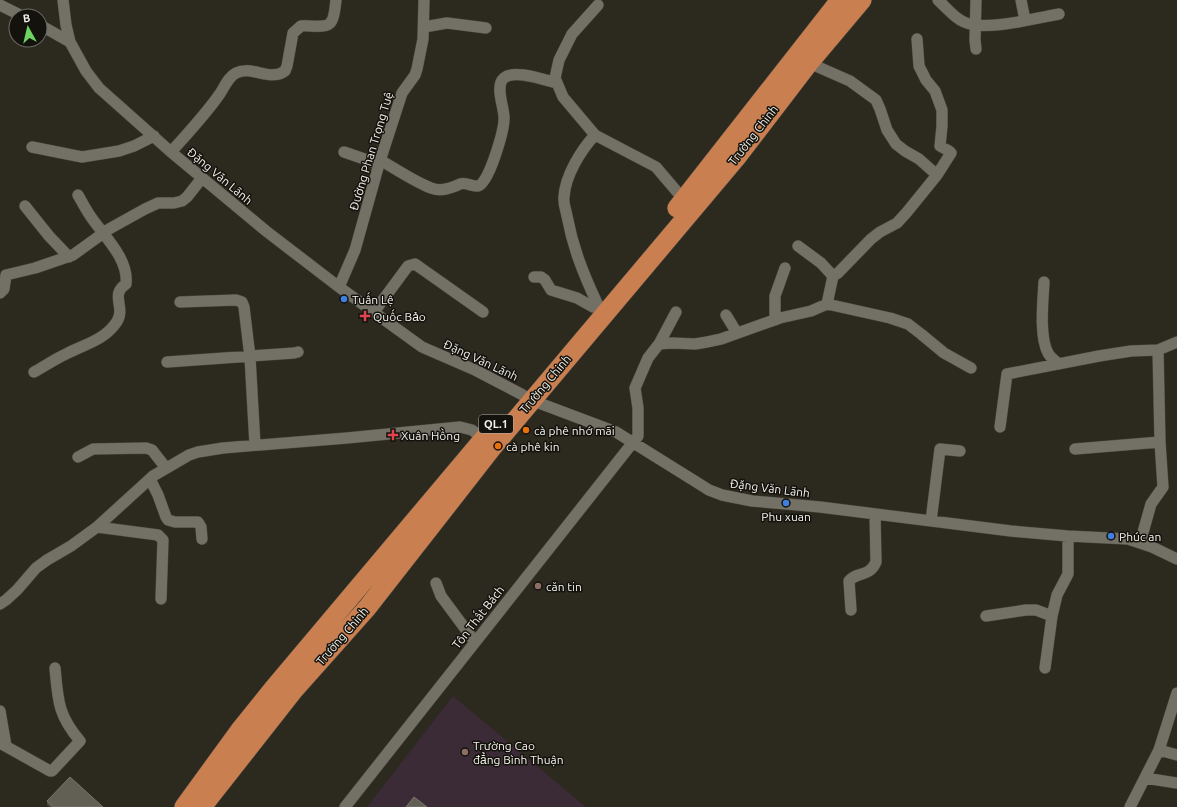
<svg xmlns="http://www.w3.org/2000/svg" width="1177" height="807" font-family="Ubuntu,sans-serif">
<rect width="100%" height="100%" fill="#2c291f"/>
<path fill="#3b2b36" d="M453,696L586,807H367Z"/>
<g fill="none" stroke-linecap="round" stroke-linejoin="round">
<g stroke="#4a483e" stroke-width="12">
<path id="minor" d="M63,0L66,25L70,42L86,71L99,88L171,152L266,231L339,287L422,347L475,370L521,394L531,400L616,432L693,480L709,490L722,495L752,501L820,507L1011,531L1068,536L1128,539L1152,547L1177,559
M938,0C946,7 954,18 964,22C983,32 1037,18 1059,14
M976,0L975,40L976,49
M1021,0L1025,20
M0,5L22,16
M40,25L70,42
M424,27L447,23L486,28
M917,39L919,66L926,80L935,91L942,110V126L940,146L949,151L951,153L937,175
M809,63L850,81L876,100L880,109L887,130L896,144L905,151L919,159L937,175L907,212L897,223L880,232L871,239L838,273L833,276L827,304
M595,135L656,167L684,200
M32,147L82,157L119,151L134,146L154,136
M171,152C188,133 205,115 219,95C224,88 228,77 236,73C252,65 270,82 285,71L287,66L293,33L301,26C308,25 327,29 331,22C335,17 335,6 336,0
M344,152L379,164
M380,160C396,169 415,182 431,188C441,192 451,188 460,184C467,182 472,187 478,186C489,184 504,130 504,119C505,109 494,86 504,78C515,69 544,80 557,83
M25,206L49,236L69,257
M798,246L821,263L833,276
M534,277H541L545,280L551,290L577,298L593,307
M1044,282C1043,301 1039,336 1048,353C1050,357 1055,361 1059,364
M339,287L355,250L379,164L402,93L415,75L417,69L423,39L424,0
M0,293L4,289L6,275L35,268L73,255L109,229L145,209L158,203H174L182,201L187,197L202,178
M180,302L236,300L242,302L244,307L250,357L255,445
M597,303C583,273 573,248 567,216C566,210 563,203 564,197C565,176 581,150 595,135L563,97L555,78L559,60L572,34L598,5
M374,312L408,266L415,264L483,312
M726,315L737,333
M775,320V296L785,268
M659,344L676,312
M167,362L294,353L298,352
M34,372C45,366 55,359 66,354C85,344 103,341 116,323C127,308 109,295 126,284C129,259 104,236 91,217C86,210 82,202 78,195
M1000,427L1007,374L1099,356L1131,351L1158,350L1177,342
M1075,449L1160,442
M78,457L93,449L146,448L152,450L166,468
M150,479L158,495L166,517L168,520L175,522H198L201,527L202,539
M931,521L940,449L960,451
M97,527L158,535L163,540L161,599
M1140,543L1151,504L1163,487L1160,442L1158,350
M436,583L441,596L475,642
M0,604L6,600L17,590L36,568L47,560L71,546L97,527L153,476L189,455L198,452L223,448L347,438L460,427L472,430L486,441
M851,610L849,581C857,571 869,578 876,562L875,514
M986,616L1026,610H1036L1052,616
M1045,668L1052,616L1057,595L1068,574V536
M0,711L6,746
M0,743L50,771H52L80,741C58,715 58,701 55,668
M1159,750L1177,755
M1145,778L1177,783
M345,807L638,436V408L635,388L648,358L659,344L672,343L695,344L707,342L721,339L780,318L811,311L827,304L890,318L908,324L921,334L944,353L971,368
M1130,807L1159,750L1177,693"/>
</g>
<g stroke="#4a483e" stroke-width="20">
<path id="trunk" d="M677,208L840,0
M184,807L240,730L273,689L485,437
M202,807L294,690L367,608L492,448L737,157L809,63L862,0"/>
</g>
<use href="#minor" stroke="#737065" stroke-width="11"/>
<use href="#trunk" stroke="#ca7f50" stroke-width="19"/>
</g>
<path fill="#504d43" d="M47,801L103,807H50L47,805Z"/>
<path fill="#625f55" stroke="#79766c" d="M70,777L103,807H53L47,801Z
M414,797L427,807H406Z"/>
<g fill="#3f7fe0" stroke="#13120d" stroke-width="1.5">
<circle cx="344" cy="299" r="4"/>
<circle cx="786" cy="503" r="4"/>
<circle cx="1111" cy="536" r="4"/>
</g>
<g fill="#e0444e" stroke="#13120d" stroke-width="1.5">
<path d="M363 310h4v4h4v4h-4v4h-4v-4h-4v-4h4z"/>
<path d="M391 429h4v4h4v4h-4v4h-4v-4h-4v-4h4z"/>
</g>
<g fill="#e8710a" stroke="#13120d" stroke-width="1.5">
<circle cx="526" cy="430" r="4"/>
<circle cx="498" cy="446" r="4"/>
</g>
<g fill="#8d6e63" stroke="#13120d" stroke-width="1.5">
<circle cx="538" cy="586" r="4"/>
<circle cx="465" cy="752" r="4"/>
</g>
<g text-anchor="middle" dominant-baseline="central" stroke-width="3" stroke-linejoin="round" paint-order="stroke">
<rect fill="#13120d" stroke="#b0afa8" stroke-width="1" x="479" y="415" width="34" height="18" rx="3"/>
<g font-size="11" font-weight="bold" fill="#f4f2eb">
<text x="496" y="424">QL.1</text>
</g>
<g font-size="12" fill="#f4f2eb" stroke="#13120d">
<text transform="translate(753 135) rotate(-52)">Trường Chinh</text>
<text transform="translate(371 151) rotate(-73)">Đường Phan Trọng Tuệ</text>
<text transform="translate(220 176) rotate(40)">Đặng Văn Lãnh</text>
<text transform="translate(481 360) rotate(25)">Đặng Văn Lãnh</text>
<text transform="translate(545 384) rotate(-50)">Trường Chinh</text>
<text transform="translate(770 488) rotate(7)">Đặng Văn Lãnh</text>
<text transform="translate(478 617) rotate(-52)">Tôn Thất Bách</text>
<text transform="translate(342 636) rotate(-49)">Trường Chinh</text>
</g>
<g font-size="12" fill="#f4f2eb" stroke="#13120d" text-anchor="start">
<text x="352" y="299">Tuấn Lệ</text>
<text x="373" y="316">Quốc Bảo</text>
<text x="534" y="430">cà phê nhớ mãi</text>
<text x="401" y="435">Xuân Hồng</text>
<text x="506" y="446">cà phê kin</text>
<text x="786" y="516" text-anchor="middle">Phu xuan</text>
<text x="1119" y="536">Phúc an</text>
<text x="546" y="586">căn tin</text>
<text x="473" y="745">Trường Cao<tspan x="473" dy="14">đẳng Bình Thuận</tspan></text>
</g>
</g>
<g transform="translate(28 28) rotate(352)"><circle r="19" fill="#13120d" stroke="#6d6c66"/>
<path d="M0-3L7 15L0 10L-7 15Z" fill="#6dd361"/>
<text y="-6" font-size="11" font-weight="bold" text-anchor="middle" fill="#f4f2eb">B</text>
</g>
</svg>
